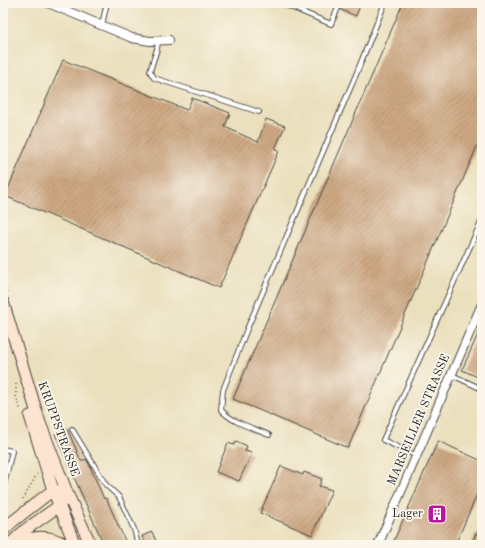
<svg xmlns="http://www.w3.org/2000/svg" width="485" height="548" font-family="'Old Standard TT',serif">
<defs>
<pattern id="building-hatch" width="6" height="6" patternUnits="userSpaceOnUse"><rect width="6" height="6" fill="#cea883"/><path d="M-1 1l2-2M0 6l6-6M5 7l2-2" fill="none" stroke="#a7896b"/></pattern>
</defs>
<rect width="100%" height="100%" fill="#fbf7ec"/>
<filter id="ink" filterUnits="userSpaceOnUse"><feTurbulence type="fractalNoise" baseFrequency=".025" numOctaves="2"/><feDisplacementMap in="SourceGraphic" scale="8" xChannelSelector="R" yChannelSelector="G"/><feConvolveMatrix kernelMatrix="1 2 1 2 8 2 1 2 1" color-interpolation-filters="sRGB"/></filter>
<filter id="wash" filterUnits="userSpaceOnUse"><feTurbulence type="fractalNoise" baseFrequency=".012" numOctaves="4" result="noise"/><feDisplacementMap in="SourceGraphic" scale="16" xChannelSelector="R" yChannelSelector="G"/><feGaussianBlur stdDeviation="0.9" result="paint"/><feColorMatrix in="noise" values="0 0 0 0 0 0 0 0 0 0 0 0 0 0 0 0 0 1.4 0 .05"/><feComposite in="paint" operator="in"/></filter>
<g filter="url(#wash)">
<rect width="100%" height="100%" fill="#ebe0be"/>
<g id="blocks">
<path fill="url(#building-hatch)" d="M326,3H361L356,16L341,10V6L339,5L335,7Z
M403,3H482V135L348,448L233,399Z
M63,60L187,110L192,98L230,113L225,127L258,142L266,119L285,126L275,149L279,151L219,288L5,196Z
M482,325V379L462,370Z
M67,428L81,461L86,459L89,464L104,499L106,498L127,545H104L55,434Z
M236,441L247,446L245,451L252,453L239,481L216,472L228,443L234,445Z
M438,441L482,461V483L455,545H392Z
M281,466L303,475L304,472L322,479L319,486L332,490L312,535L260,513Z
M152,532L158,545H146L142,536Z
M476,533L482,536V545H471Z"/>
</g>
</g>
<g filter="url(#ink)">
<use href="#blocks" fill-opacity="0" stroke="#484641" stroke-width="1"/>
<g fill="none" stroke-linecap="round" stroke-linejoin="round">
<g stroke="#484641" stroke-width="6">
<path id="lane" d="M281,3L331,24L338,8
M102,25L106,7L105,3
M158,41L157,49L150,71L154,78L259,112
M452,375L482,389
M72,429L106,485L119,497L134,529L138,545
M269,435C253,428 233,423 221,410L223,390L247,329L355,77L385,3
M3,449L12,451L3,489
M417,456L383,440L482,220"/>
</g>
<g stroke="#484641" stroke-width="10">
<path id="street" d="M48,3L132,38L150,41L169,40
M378,545L482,304"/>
</g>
<g stroke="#484641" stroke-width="13">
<path id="secondary" d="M3,302L40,423L68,495L91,545
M30,416L53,490L75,545
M3,531L12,522L53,490L59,491
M14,543C35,536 47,534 67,545
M9,545L25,530L59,506L63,501"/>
</g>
<path stroke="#484641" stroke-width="1.5" stroke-dasharray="1 3" stroke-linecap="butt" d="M3,277L7,293
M16,384V396L21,411
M23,499L37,474"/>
<use href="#lane" stroke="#fff" stroke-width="4"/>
<use href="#street" stroke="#fff" stroke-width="8"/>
<use href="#secondary" stroke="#fde4d1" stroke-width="11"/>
</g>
</g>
<defs>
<g id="building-square" transform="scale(1)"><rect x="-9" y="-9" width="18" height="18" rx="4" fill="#b5179e" stroke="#fbf7ec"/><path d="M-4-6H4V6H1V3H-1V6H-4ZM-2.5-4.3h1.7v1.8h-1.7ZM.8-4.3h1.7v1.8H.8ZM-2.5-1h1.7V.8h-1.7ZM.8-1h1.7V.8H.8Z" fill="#fff"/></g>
</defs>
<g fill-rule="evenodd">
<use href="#building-square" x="437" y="514"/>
</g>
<g text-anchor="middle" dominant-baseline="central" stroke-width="3.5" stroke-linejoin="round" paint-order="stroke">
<g font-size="12" fill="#2b2b2b" stroke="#fbf7ec">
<text transform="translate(419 420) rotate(-67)">MARSEILLER STRASSE</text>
<text transform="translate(58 429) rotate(70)">KRUPPSTRASSE</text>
</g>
<g font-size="12" fill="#2b2b2b" stroke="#fbf7ec" text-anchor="end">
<text x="423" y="514">Lager</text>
</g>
</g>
<rect width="485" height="548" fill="none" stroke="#fbf7ec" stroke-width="16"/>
</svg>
